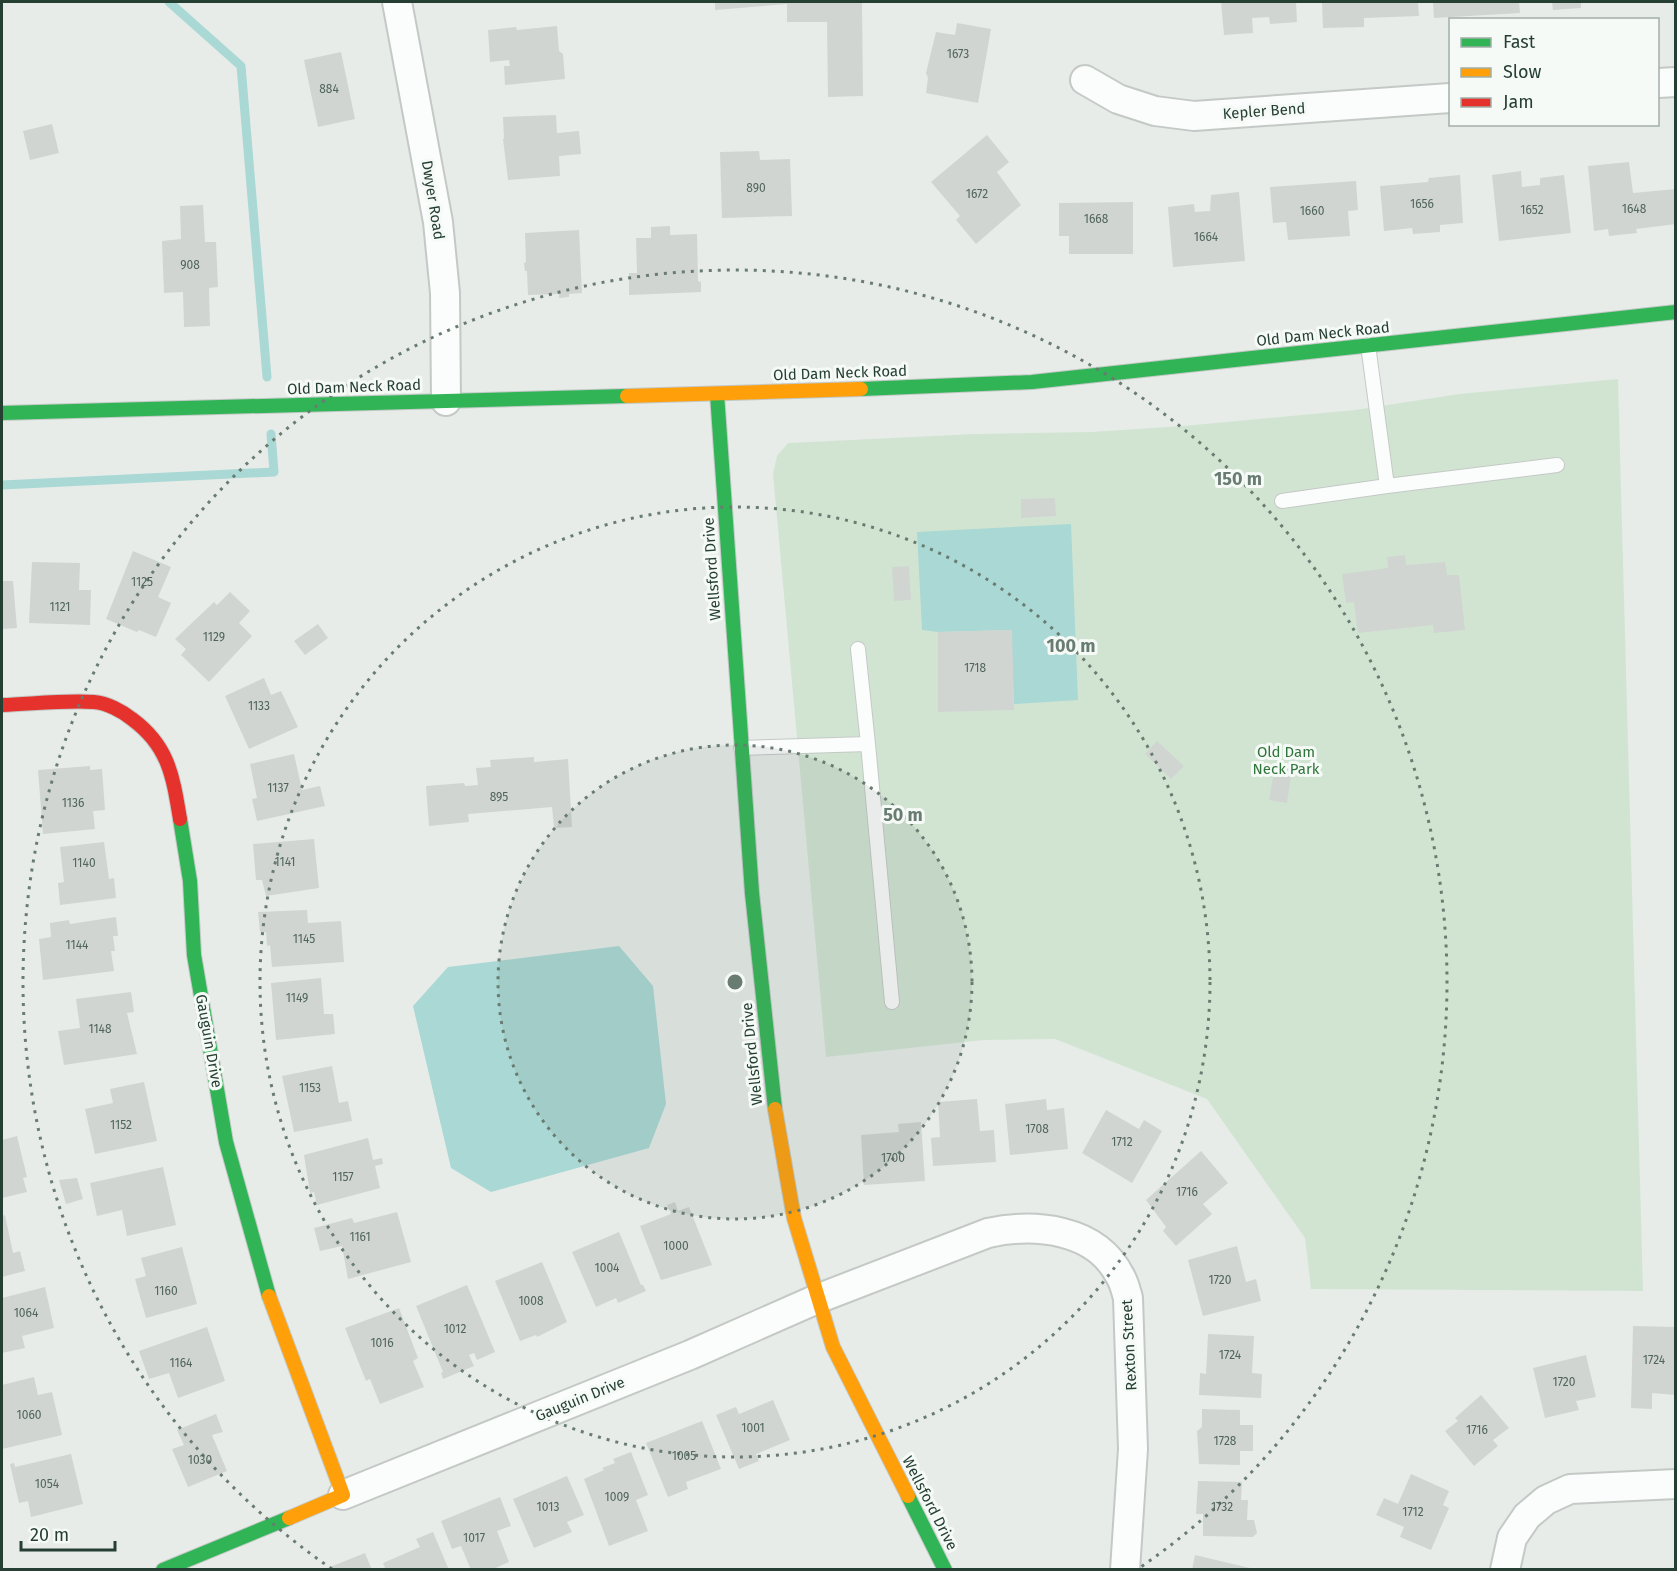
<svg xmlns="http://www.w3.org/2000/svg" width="1677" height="1571" font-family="'Fira Sans',sans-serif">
<rect width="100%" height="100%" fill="#e7ece9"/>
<path fill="#d1e4d2" d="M1618,379L1643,1291L1311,1289L1305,1238L1207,1099L1055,1039L984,1040L826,1057L773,474L777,456L788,443L975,434L1091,432L1183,426L1355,410L1459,394Z"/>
<path fill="#aad8d4" d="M1071,524L1078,700L1014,704L1011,630L938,632L922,630L917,532Z
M619,946L653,986L666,1104L649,1148L491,1192L451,1168L413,1006L448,967Z"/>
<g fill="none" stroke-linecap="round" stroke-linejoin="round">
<path stroke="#aad8d4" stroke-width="9" d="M169,2L241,66L267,377
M2,485L274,472L271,434"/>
</g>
<path fill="#d0d5d2" d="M715,2H862L863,96L828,97L827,22H787V4L715,10Z
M1221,2H1296L1297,22L1270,24L1269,17L1252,18L1253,33L1224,35Z
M1322,2H1418L1419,16L1364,18V27L1323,28Z
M1433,2H1519L1520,13L1434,18Z
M1552,2H1581V8L1553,10Z
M957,23L991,29L978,103L926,93L928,78L926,73L936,32L955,35Z
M557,26L559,51L563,54L565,79L505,85L504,66H510L509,60L490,62L488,30L516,27L517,30Z
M341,52L355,119L318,127L304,60Z
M556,115L557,133L579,131L581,154L559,156L560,176L508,180L503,139H504L503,117Z
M52,124L59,153L30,160L23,131Z
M987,135L1009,162L997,172L1021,205L976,244L956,220L960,216L931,182Z
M759,151L760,160L790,159L792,216L722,218L720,152Z
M1629,162L1633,193L1676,189V224L1636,229L1637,233L1609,236L1608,229L1594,231L1588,166Z
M1521,171L1522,187L1540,185V178L1564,175L1571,233L1499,241L1492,175Z
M1460,175L1463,223L1440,225V232L1413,234L1412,228L1384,231L1380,186L1428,182L1429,178Z
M1356,181L1358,210L1348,211L1350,236L1288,240L1286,222L1273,223L1270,187Z
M1239,192L1245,261L1173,267L1168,207L1194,204L1195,212L1210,211L1211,195Z
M1133,202V254H1069V236H1059V203Z
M203,205L205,242H216L218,287L209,288L210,326L184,327L183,292L164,293L162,241L181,239L180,206Z
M670,226V235L697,234L698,281L701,282V292L629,295V273H637L636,238H651V227Z
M579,230L582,293L569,294V297L559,298V294L528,295L527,271H525L524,263L526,262L525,233Z
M1055,498L1056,516L1021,518V499Z
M133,551L171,567L158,597L171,603L156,637L139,630L137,632L106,619Z
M1405,555L1406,565L1445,562L1447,575H1459L1465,630L1434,633L1433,625L1358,633L1354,602L1346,603L1342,574L1388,568L1387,557Z
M32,562L80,563L79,590H91L90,625L29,623Z
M909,566L911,600L894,601L892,567Z
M2,581H13L17,628L2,629Z
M230,592L250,611L239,623L252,636L209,682L181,655L186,649L175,639L214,602L217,605Z
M318,624L328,638L305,655L294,641Z
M1012,630L1014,710L938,712V632Z
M264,678L271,695L281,691L298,727L249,749L225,696Z
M1157,741L1184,766L1171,779L1145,754Z
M294,754L302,790L320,786L325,806L257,821L252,799L257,798L250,764Z
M534,757V762L568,759L572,827L554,828L552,807L468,814L469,822L429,826L426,786L464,783L465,786L478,785L476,768L491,767L490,760Z
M90,766V770L102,769L105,810L93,811L95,829L43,834L38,770Z
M1275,766L1292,769L1287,803L1269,800Z
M314,839L319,888L266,896L262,880H256L253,844Z
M104,842L109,879L114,878L116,898L60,905L58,883L64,882L60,847Z
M307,910L308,923L341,921L344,962L272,967L270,945L267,946L266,932H260L258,912Z
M116,917L118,936H113L115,951H111L114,971L43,980L39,939L51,937L50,923L69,920L70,924Z
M321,978L324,1014H333L335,1034L276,1040L271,983Z
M131,992L134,1012L127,1013L137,1054L64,1065L58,1031L80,1028L76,999Z
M332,1066L339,1103L348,1101L352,1121L294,1132L282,1076Z
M144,1082L157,1141L95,1154L85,1109L113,1103L110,1089Z
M977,1099L980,1131L994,1130L996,1162L933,1166L931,1138L940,1137L938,1102Z
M1046,1099L1047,1110L1064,1108L1068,1149L1010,1155L1005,1104Z
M1106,1110L1139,1129L1144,1120L1162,1131L1132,1183L1082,1153Z
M921,1122L925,1181L864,1185L861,1135L899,1132L898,1124Z
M17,1136L27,1177L23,1178L27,1192L2,1198V1140Z
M368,1138L373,1160L382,1158L383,1164L375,1166L380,1188L317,1205L314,1192L310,1193L304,1155Z
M1201,1151L1228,1183L1203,1204L1212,1214L1176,1246L1163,1231L1166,1227L1146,1200Z
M163,1167L176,1225L127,1236L122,1210L97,1216L90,1183Z
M77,1178L83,1199L66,1204L59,1180Z
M675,1202L678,1211L689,1207L712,1265L661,1280L640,1226L671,1214L667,1205Z
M397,1212L411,1262L348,1279L342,1246L320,1251L314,1228L352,1218L354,1223Z
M5,1215L13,1253L20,1251L25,1271L2,1277V1216Z
M619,1232L641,1285H643L646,1291L618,1303L616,1298L596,1307L572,1252Z
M1237,1246L1246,1282L1256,1279L1261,1301L1203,1316L1188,1260Z
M182,1247L197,1304L146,1318L135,1279L146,1276L141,1258Z
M542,1262L567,1322L537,1337L536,1335L520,1341L495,1281Z
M467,1285L495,1352L477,1360L474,1353L469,1355L474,1366L443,1379L441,1373L443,1372L416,1306Z
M45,1287L54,1328L22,1336L25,1348L2,1353V1298Z
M399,1308L418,1358L413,1361L424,1387L380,1404L370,1379L366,1381L345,1328Z
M1633,1326L1676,1327V1395L1652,1393V1409L1631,1408Z
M207,1327L225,1381L178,1398L169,1373L149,1379L139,1351Z
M1208,1334L1254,1336L1252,1373L1262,1374L1261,1398L1199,1395L1200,1373L1206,1374Z
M1586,1355L1596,1397L1576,1401L1579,1410L1545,1418L1533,1368Z
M34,1377L38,1395L52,1392L62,1435L2,1449V1385Z
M1481,1395L1509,1428L1493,1440L1498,1446L1474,1466L1445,1431L1458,1421L1455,1418Z
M773,1400L790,1440L756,1454L759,1461L739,1469L716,1415L736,1407L739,1414Z
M1202,1409L1240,1410V1425H1253V1451H1240V1465L1199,1464L1197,1431L1202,1427Z
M216,1414L223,1432L212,1435L227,1471L188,1487L172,1449L184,1445L177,1430Z
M702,1421L721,1469L686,1482L688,1489L668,1497L646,1443Z
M631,1452L648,1495L636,1500L648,1531L609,1546L584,1479L604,1470L602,1468L615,1463L613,1459Z
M71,1454L83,1504L31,1517L28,1501L19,1503L10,1464L14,1463L15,1467Z
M1411,1474L1449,1491L1443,1505L1449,1508L1431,1550L1400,1537L1404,1527L1376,1515L1384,1498L1398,1504Z
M567,1476L584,1515L567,1522L572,1532L534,1548L513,1499Z
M1198,1481L1242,1482L1241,1500H1248L1247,1520H1254L1257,1533L1253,1537L1203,1536V1514H1196Z
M500,1497L511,1526L497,1531L509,1562L491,1570H471L461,1546L452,1549L441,1521Z
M433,1532L449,1570H386L383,1563L420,1547L416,1539Z
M365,1553L372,1570H325V1569Z
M1195,1555L1254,1569L1253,1570H1192Z"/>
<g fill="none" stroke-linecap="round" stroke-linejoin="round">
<g stroke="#c4c9c6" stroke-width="16">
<path id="lane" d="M1387,486L1557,465
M1282,501L1387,486L1368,345
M858,649L868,744
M741,748L868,744L892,1002"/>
</g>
<g stroke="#c4c9c6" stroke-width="32">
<path id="street" d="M397,2L438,222L445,293L446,401
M1085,80L1118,99L1155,111L1194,116L1450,98
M1658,83L1676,82
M343,1495L690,1355L817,1299L988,1233C1034,1223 1096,1228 1120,1276C1124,1282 1126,1291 1128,1298L1133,1449L1125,1570
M1505,1570L1512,1538L1527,1516L1546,1500L1570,1489L1676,1484"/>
</g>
<g stroke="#c3c9c6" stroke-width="16">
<path id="fast" d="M861,389L1032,382L1676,312
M717,394L752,893L775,1109
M2,413L627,396
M180,819L190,881L194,955L226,1142L269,1296
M908,1496L945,1570
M163,1570L289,1518"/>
</g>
<g stroke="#c3c9c6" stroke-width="16">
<path id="slow" d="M627,396L861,389
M775,1109L794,1218L833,1347L908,1496
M269,1296L343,1495L289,1518"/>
</g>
<g stroke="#c3c9c6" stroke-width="16">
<path id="jam" d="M2,705C32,704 64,700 94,702C107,703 122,711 132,719C169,746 173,777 180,819"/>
</g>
<use href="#lane" stroke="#fbfcfc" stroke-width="14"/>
<use href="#street" stroke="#fbfcfc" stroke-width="28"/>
<use href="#fast" stroke="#30b455" stroke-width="14"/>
<use href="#slow" stroke="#ff9f0a" stroke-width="14"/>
<use href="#jam" stroke="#e5322d" stroke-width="14"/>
</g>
<circle cx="735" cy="982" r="237" fill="#697c72" fill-opacity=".12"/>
<g fill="none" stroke="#697c72" stroke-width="3" stroke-dasharray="3 6">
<circle cx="735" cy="982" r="237"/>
<circle cx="735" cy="982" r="475"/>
<path d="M332 1569A712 712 0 1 1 1138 1569"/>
</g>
<g text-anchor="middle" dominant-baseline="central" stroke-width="6" stroke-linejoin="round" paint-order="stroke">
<g font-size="12" fill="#50655b">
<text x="958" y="54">1673</text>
<text x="329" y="89">884</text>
<text x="756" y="188">890</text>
<text x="977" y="194">1672</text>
<text x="1422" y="204">1656</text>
<text x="1634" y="209">1648</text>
<text x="1532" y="210">1652</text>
<text x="1312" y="211">1660</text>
<text x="1096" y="219">1668</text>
<text x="1206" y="237">1664</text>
<text x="190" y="265">908</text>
<text x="142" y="582">1125</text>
<text x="60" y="607">1121</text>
<text x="214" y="637">1129</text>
<text x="975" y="668">1718</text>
<text x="259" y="706">1133</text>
<text x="278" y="788">1137</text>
<text x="499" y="797">895</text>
<text x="73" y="803">1136</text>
<text x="285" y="862">1141</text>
<text x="84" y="863">1140</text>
<text x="304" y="939">1145</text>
<text x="77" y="945">1144</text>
<text x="297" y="998">1149</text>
<text x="100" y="1029">1148</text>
<text x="310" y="1088">1153</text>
<text x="121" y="1125">1152</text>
<text x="1037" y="1129">1708</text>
<text x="1122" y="1142">1712</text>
<text x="893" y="1158">1700</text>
<text x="343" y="1177">1157</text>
<text x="1187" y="1192">1716</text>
<text x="360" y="1237">1161</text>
<text x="676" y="1246">1000</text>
<text x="607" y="1268">1004</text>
<text x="1220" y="1280">1720</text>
<text x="166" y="1291">1160</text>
<text x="531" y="1301">1008</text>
<text x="26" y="1313">1064</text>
<text x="455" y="1329">1012</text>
<text x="382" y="1343">1016</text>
<text x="1230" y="1355">1724</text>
<text x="1654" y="1360">1724</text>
<text x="181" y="1363">1164</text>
<text x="1564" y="1382">1720</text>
<text x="29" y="1415">1060</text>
<text x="753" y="1428">1001</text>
<text x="1477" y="1430">1716</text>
<text x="1225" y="1441">1728</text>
<text x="684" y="1456">1005</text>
<text x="200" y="1460">1030</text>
<text x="47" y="1484">1054</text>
<text x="617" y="1497">1009</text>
<text x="548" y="1507">1013</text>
<text x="1222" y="1507">1732</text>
<text x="1413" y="1512">1712</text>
<text x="474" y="1538">1017</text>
</g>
<g font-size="15" fill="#253f32" stroke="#f6faf7">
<text transform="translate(1264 111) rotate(-4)">Kepler Bend</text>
<text transform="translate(433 200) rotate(81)">Dwyer Road</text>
<text transform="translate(1323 334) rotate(-6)">Old Dam Neck Road</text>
<text transform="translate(840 373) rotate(-2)">Old Dam Neck Road</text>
<text transform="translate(354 387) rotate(-2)">Old Dam Neck Road</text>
<text transform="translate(712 569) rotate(-94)">Wellsford Drive</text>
<text transform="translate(209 1041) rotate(80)">Gauguin Drive</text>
<text transform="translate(752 1054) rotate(-96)">Wellsford Drive</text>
<text transform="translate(1129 1345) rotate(-93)">Rexton Street</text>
<text transform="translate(580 1399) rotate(-22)">Gauguin Drive</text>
<text transform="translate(930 1503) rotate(63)">Wellsford Drive</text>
</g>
<g font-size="15" fill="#30753b" stroke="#f6faf7">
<text x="1286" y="752">Old Dam<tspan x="1286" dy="17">Neck Park</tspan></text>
</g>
</g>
<circle cx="735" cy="982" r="9" fill="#697c72" stroke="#f6faf7" stroke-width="3"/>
<g font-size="18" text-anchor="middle" font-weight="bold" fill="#697c72" stroke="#f6faf7" stroke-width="6" stroke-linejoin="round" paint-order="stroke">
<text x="1238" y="485">150 m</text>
<text x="1071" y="652">100 m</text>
<text x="903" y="821">50 m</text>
</g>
<rect width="1677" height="1571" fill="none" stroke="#253f32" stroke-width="6"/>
<rect x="1449" y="18" width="210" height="108" fill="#f6faf7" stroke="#a2afa8" stroke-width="1.5"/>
<rect x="1461" y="38" width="30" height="9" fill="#30b455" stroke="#a2afa8" stroke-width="1.5"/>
<text x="1503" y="48" font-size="18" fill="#253f32">Fast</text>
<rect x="1461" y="68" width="30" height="9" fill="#ff9f0a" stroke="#a2afa8" stroke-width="1.5"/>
<text x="1503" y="78" font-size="18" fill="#253f32">Slow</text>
<rect x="1461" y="98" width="30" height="9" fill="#e5322d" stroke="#a2afa8" stroke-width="1.5"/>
<text x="1503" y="108" font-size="18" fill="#253f32">Jam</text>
<path d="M21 1541v9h94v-9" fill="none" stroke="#253f32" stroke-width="3"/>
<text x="30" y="1541" font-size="18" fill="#253f32" stroke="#f6faf7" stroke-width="4.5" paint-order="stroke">20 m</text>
</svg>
